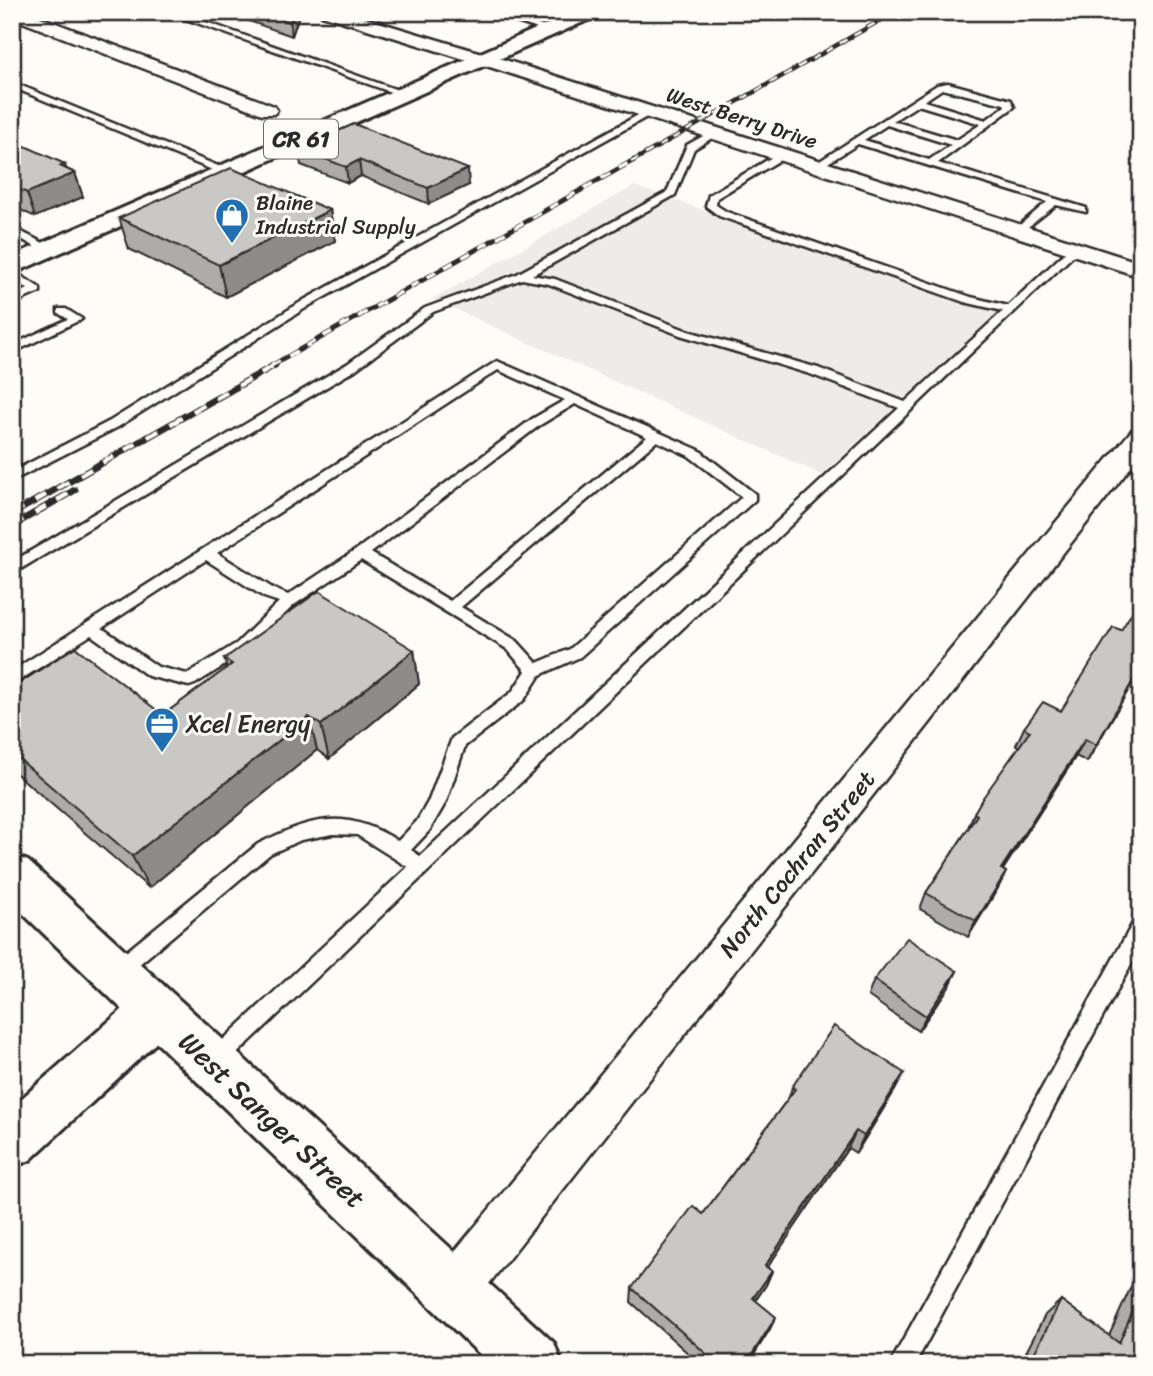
<svg xmlns="http://www.w3.org/2000/svg" width="1153" height="1376" font-family="Sriracha,sans-serif">
<rect width="100%" height="100%" fill="#fdfcf7"/>
<filter id="ink" filterUnits="userSpaceOnUse"><feTurbulence type="fractalNoise" baseFrequency=".0143" numOctaves="2"/><feDisplacementMap in="SourceGraphic" scale="14" xChannelSelector="R" yChannelSelector="G"/><feConvolveMatrix kernelMatrix="1 2 1 2 8 2 1 2 1" color-interpolation-filters="sRGB"/></filter>
<g filter="url(#ink)">
<path fill="#edece8" d="M634,186L998,312L822,475L432,299Z"/>
<g fill="none" stroke-linecap="round" stroke-linejoin="round">
<g stroke="#2b2b2b" stroke-width="5">
<path id="service" d="M166,12H178L409,94L402,96Z
M486,12H499L554,30L547,32Z
M12,82L228,170L230,172L222,174L12,87Z
M948,83L1011,100L1014,107L938,163L1086,208V212L1056,205L1019,234L1015,233V229L1047,202L858,144L820,168L812,166L937,85ZM942,89L1004,104L1005,106L986,120L924,101ZM918,105L981,124L957,140L893,121ZM887,125L951,145L929,160L864,140Z
M649,109L652,110V114L312,304L118,427L12,481V472L110,421L304,300Z
M714,130L718,133L717,135L694,149L675,195L532,275L555,279L688,331L818,368L905,402L1003,311L964,302L719,216L706,206L709,195L779,153H785V157L717,198L716,205L727,212L971,297L1008,306L1071,247L1080,249L224,1066L217,1069L210,1066L207,1059L210,1052L408,867L357,835L333,834L301,840L270,854L124,977L117,980L110,977L107,971L110,965L258,844C312,817 345,808 398,841L417,821L429,800L452,738L512,692L526,671L507,649L361,560L294,605L247,651L195,684L189,686L148,676L91,635L12,685V671L497,361L699,450L755,494V500L580,657L540,675L524,700L465,746L446,802L429,831L411,850L420,856L899,408L810,374L680,335L549,284L522,279L433,312L355,370L12,574V562L347,364L425,308L517,274L667,192L687,145ZM498,370L565,400L532,419L356,550L288,595L274,589L217,553ZM575,404L647,437L450,601L371,553L540,425ZM657,441L689,456L742,497L570,649L537,663L517,641L461,607ZM206,560L264,597L279,602L237,643L187,674L158,667L102,628Z
M12,227L53,248L54,250L45,252L12,234Z
M12,270L40,288V292L12,304V297L28,289L12,278Z
M58,309H66L82,319L12,353V345L68,319L58,313Z
M1141,919V946L915,1364H890L1134,921Z"/>
</g>
<g stroke="#2b2b2b" stroke-width="5">
<path id="minor" d="M12,12H27L274,106L277,110L274,114H262L12,18Z
M320,12H345L505,60L1141,263V277L493,68L322,15Z
M1141,428V454L470,1308L453,1315L436,1308L429,1291L436,1274L1132,430Z"/>
</g>
<g stroke="#2b2b2b" stroke-width="6">
<path id="tertiary" d="M156,989L173,995L180,1011L173,1027L30,1160L12,1168V1107L139,995Z"/>
</g>
<g stroke="#2b2b2b" stroke-width="6">
<path id="secondary" d="M12,855L28,861L554,1343L562,1364H490L12,903Z"/>
</g>
<g stroke="#2b2b2b" stroke-width="6">
<path id="primary" d="M575,12H600L597,16L12,274V256Z"/>
</g>
<use href="#service" fill="#fdfcf7" fill-rule="evenodd"/>
<use href="#minor" fill="#fdfcf7" fill-rule="evenodd"/>
<use href="#tertiary" fill="#fdfcf7" fill-rule="evenodd"/>
<use href="#secondary" fill="#fdfcf7" fill-rule="evenodd"/>
<use href="#primary" fill="#fdfcf7" fill-rule="evenodd"/>
<g stroke="#2b2b2b" stroke-width="4.5">
<path id="rail-far2" d="M631,162L895,12"/>
</g>
<g stroke="#2b2b2b" stroke-width="5">
<path id="rail-far1" d="M271,366L634,160"/>
</g>
<g stroke="#2b2b2b" stroke-width="7">
<path id="rail" d="M12,514L275,365
M12,526L75,490"/>
</g>
<use href="#rail-far2" stroke="#fdfcf7" stroke-width="2.5" stroke-dasharray="8" stroke-linecap="butt"/>
<use href="#rail-far1" stroke="#fdfcf7" stroke-width="3.5" stroke-dasharray="10" stroke-linecap="butt"/>
<use href="#rail" stroke="#fdfcf7" stroke-width="4.5" stroke-dasharray="13" stroke-linecap="butt"/>
</g>
<path fill="#adaca9" stroke="#2b2b2b" stroke-width="2" d="M223,12H300L292,36Z
M354,124L469,185L429,204L361,176L348,183L301,165L298,149Z
M12,144L75,173L83,197L35,217L19,209L12,212Z
M330,210L335,241L226,297L129,249L119,218Z
M1141,605V668L1087,762L1076,756L1003,870L1006,872L998,888L968,937L920,909L926,893L967,830L974,813L1019,747L1016,745L1024,728L1061,711Z
M414,650L419,684L329,759L317,750L149,888L12,770V688L163,715L227,668L224,659Z
M957,971L949,987L918,1031L868,996L874,980Z
M904,1073L895,1090L856,1153L848,1148L767,1268L772,1271L766,1285L756,1300L770,1329L748,1364H700L631,1302L632,1288L703,1214L789,1097L792,1087Z
M1141,1264V1364H1020L1045,1315L1061,1300L1109,1336Z"/>
<path fill="#8d8c89" stroke="#2b2b2b" stroke-width="2" d="M294,12H300L292,36L290,22Z
M359,160L361,176L348,183L346,167Z
M65,164L68,176L75,173L83,197L35,217L27,193L60,166Z
M468,169L469,185L429,204L428,188Z
M12,189L19,209L12,212Z
M330,210L335,241L226,297L219,265Z
M414,650L419,684L329,759L321,725Z
M1141,667V668L1087,762L1096,745Z
M309,717L317,750L149,888L132,856Z
M1085,739L1076,756L993,885L1001,869Z
M1006,872L998,888L968,937L976,921Z
M957,971L949,987L918,1031L926,1016Z
M904,1073L895,1090L856,1153L864,1136Z
M856,1131L848,1148L759,1280L765,1266Z
M772,1271L766,1285L748,1311L753,1298Z
M776,1317L770,1329L748,1364H746Z"/>
<path fill="#c9c8c4" stroke="#2b2b2b" stroke-width="2" d="M261,12H294L290,22Z
M354,124L468,169L428,188L359,160L346,167L298,149Z
M12,144L18,146L23,145L65,164L60,166L75,173L27,193L12,186Z
M231,168L330,210L219,265L119,218Z
M319,591L414,650L321,725L309,717L132,856L12,753V688L75,647L163,715L232,664L224,659Z
M1141,605V667L1096,745L1085,739L1001,869L1006,872L976,921L926,893L977,815L974,813L982,799L1030,731L1024,728L1043,702L1061,711L1113,627L1121,630L1133,611L1136,612Z
M907,938L957,971L926,1016L874,980Z
M834,1026L904,1073L864,1136L856,1131L765,1266L772,1271L753,1298L776,1317L746,1364H718L632,1288L693,1206L703,1214L795,1089L792,1087Z
M1141,1293V1364H1029L1061,1300L1119,1343Z"/>
</g>
<defs>
<g id="shop-pin" transform="scale(1.75)"><path d="M0 17L-7.5 6A9.5 9.5 0 1 1 7.5 6Z" fill="#1f6fb2" stroke="#fdfcf7"/><path d="M-5-2.5h2.3a2.7 3.5 0 0 1 5.4 0H5L5.5 6h-11ZM-1.5-2.5h3a1.5 2.3 0 0 0-3 0Z" fill="#fff"/></g>
<g id="office-pin" transform="scale(1.75)"><path d="M0 17L-7.5 6A9.5 9.5 0 1 1 7.5 6Z" fill="#1f6fb2" stroke="#fdfcf7"/><path d="M-6-3h4V-5.5h4V-3h4V5H-6ZM-1-4.5V-3h2v-1.5ZM-6 0V1H6V0Z" fill="#fff"/></g>
</defs>
<g fill-rule="evenodd">
<use href="#shop-pin" x="232" y="215"/>
<use href="#office-pin" x="162" y="724"/>
</g>
<g text-anchor="middle" dominant-baseline="central" stroke-width="6" stroke-linejoin="round" paint-order="stroke">
<g font-size="21" fill="#2b2b2b" stroke="#fdfcf7">
<text transform="translate(742 118) rotate(18)">West Berry Drive</text>
</g>
<g font-size="21" fill="#2b2b2b" stroke="#fdfcf7" text-anchor="start">
<text x="256" y="203">Blaine<tspan x="256" dy="24">Industrial Supply</tspan></text>
</g>
<rect fill="#fdfcf7" stroke="#6a6a68" stroke-width="2" x="264" y="119.5" width="74" height="39" rx="5"/>
<g font-size="23" font-weight="bold" fill="#2b2b2b">
<text x="301" y="139">CR 61</text>
</g>
<g font-size="24" fill="#2b2b2b" stroke="#fdfcf7" text-anchor="start">
<text x="186" y="724">Xcel Energy</text>
</g>
<g font-size="24" fill="#2b2b2b" stroke="#fdfcf7">
<text transform="translate(797 864) rotate(-51)">North Cochran Street</text>
</g>
<g font-size="28" fill="#2b2b2b" stroke="#fdfcf7">
<text transform="translate(272 1120) rotate(43)">West Sanger Street</text>
</g>
</g>
<rect width="1153" height="1376" fill="none" stroke="#fdfcf7" stroke-width="42"/>
<rect x="21" y="21" width="1111" height="1334" fill="none" stroke="#2b2b2b" stroke-width="2.5" filter="url(#ink)"/>
</svg>
